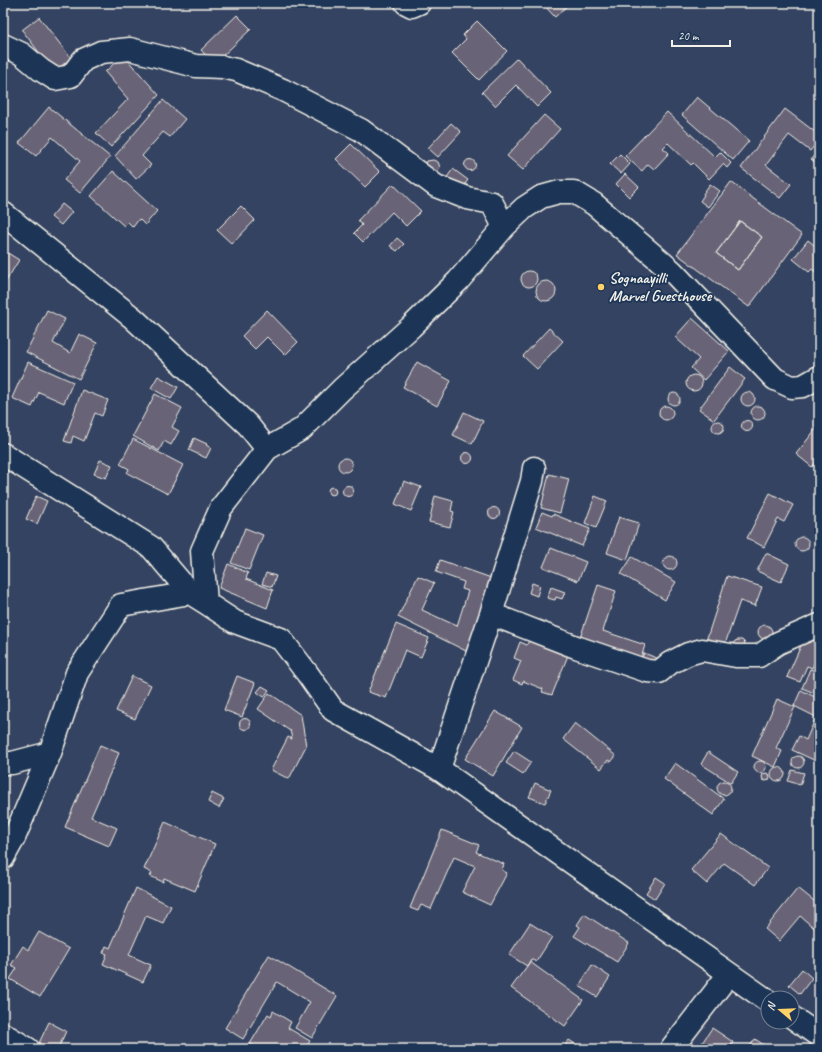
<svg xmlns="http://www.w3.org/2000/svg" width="822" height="1052" font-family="Caveat,sans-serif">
<rect width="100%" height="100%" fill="#344361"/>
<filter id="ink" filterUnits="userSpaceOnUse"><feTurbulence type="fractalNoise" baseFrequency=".025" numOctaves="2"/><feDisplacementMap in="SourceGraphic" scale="8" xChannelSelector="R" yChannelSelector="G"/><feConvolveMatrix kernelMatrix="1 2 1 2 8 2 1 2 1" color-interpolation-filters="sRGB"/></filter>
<g filter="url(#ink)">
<path fill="#696477" stroke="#f4f1e8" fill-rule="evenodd" d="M542,3H570L555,17Z
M237,15L251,29L214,64L201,50Z
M39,17L71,58L54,72L22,30Z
M477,21L507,51L479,80L452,53L466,39L463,35Z
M123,55L159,95L111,147L96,133L128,99L105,72Z
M517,58L551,93L537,107L516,85L495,106L482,92Z
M697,97L749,141L733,160L682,115Z
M163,100L185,119L170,137L163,132L142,156L151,165L136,179L115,156Z
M49,107L110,157L80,193L64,180L80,161L52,137L36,156L19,143Z
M785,109L819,135V140L810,151L789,135L766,165L791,184L780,198L741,168Z
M667,112L715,157L720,152L731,163L727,168L723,164L709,179L693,163L691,165L668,143L663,148L669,153L654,169L648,164L642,171L625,156Z
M544,115L560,129L523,170L507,156Z
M451,123L461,132L438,157L428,148Z
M351,144L380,172L365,187L336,159Z
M819,150V166L811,159Z
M620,154L630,164L621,174L610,164Z
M464.5 165a5.5 5.5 0 1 1 11 0a5.5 5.5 0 1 1-11 0Z
M433,160L438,162L440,167L437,172L432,174L425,167L427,161Z
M453,169L468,180L460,191L445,180Z
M113,171L157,211L145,225L139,219L133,227L128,222L124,226L91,196Z
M625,174L639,187L629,197L616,184Z
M731,182L802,235L749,307L677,254ZM740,221L762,237L738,270L716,253Z
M393,184L421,211L406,226L392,212L363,242L354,233L362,225L358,220Z
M710,184L720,191L708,207L700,201L704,195L703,194Z
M62,204L72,212L61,225L51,217Z
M241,206L255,220L232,244L217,230Z
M740,221L762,237L738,270L716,253Z
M397,238L404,244L397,251L390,246Z
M808,240L819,249V275L812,269L809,272L793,259Z
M3,250L19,260L3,286Z
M521 279a8 8 0 1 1 16 0a8 8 0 1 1-16 0Z
M536 291a10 10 0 1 1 20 0a10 10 0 1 1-20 0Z
M47,310L65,319L53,343L70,353L79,334L97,343L79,379L26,352Z
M267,310L298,342L285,355L267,337L255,349L242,336Z
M692,318L729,351L704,380L691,368L699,359L675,337Z
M549,328L563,341L537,369L523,356Z
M28,362L73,382L64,403L39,392L32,407L12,398Z
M417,362L451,381L437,406L403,387Z
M730,367L745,379L714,420L699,409Z
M686 383a8 8 0 1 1 16 0a8 8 0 1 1-16 0Z
M158,376L178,387L171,399L151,388Z
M82,390L108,400L102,416L95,413L84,441L73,436L71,443L64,441Z
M741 399a7 7 0 1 1 14 0a7 7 0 1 1-14 0Z
M668 399a6 6 0 1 1 12 0a6 6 0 1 1-12 0Z
M155,394L182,408L172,427L179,431L171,445L164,441L159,451L133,436Z
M751 413a7 7 0 1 1 14 0a7 7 0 1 1-14 0Z
M659 413a7 7 0 1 1 14 0a7 7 0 1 1-14 0Z
M464,412L483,421L472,444L453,435Z
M712 427a6 6 0 1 1 12 0a6 6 0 1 1-12 0Z
M741.5 426a5.5 5.5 0 1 1 11 0a5.5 5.5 0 1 1-11 0Z
M819,425V459L812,467L796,454Z
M194,438L207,444L206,445L211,448L206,458L189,450Z
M133,439L183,465L168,494L127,473L129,469L120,464Z
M461.5 458a5.5 5.5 0 1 1 11 0a5.5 5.5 0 1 1-11 0Z
M338 465a7 7 0 1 1 14 0a7 7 0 1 1-14 0Z
M100,460L112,465L106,478L94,474Z
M549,474L569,479L560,513L541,508Z
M404,481L421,487L411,511L395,504Z
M342.5 491a5.5 5.5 0 1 1 11 0a5.5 5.5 0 1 1-11 0Z
M328 491a4 4 0 1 1 8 0a4 4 0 1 1-8 0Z
M770,493L793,505L784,522L778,519L764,547L747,538Z
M36,496L47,501L37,524L26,519Z
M435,496L453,501L451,511L454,512L450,527L429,522Z
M595,496L607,501L596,528L585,523Z
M819,503V514L814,510Z
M488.5 513a5.5 5.5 0 1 1 11 0a5.5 5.5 0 1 1-11 0Z
M542,512L552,516L553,514L590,529L582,546L536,527Z
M619,517L639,523L627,560L607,553Z
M245,528L263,535L249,570L231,563Z
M795 544a7 7 0 1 1 14 0a7 7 0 1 1-14 0Z
M551,548L586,562L578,581L543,567Z
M766,553L789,564L781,582L757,571Z
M663 563a7 7 0 1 1 14 0a7 7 0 1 1-14 0Z
M632,557L676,582L665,600L621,574Z
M440,560L497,580L472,654L398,617L418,576L434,583L422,610L457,626L468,591L462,589L464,582L436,572Z
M228,564L248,573L246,579L273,590L267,608L219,588Z
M266,573L276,576L272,587L262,584Z
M727,576L762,587L755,606L740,601L724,647L706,641Z
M532,583L540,586L537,596L529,593Z
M598,585L616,591L603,631L645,645L639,665L578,644Z
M551,587L565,592L562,599L556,597L555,600L547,598Z
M396,624L429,638L421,657L405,650L386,698L368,692Z
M758 632a7 7 0 1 1 14 0a7 7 0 1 1-14 0Z
M3,629L7,631L3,642Z
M807,632L819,637V653L812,668L807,666L800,682L787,677Z
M532,633L571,648L552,695L542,692L543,689L523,681L522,684L513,680L521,661L514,658L520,642L527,645Z
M738,640H742L745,643V648L732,645L735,641Z
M644,653L659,659L655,670L639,665Z
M810,669L819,672V688L817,694L802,688Z
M132,676L151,685L135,719L116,711Z
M237,676L255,683L242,717L224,710Z
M262,686L269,690L264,697L257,692Z
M801,690L817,698L815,702L819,704V756L816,761L792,750L799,736L806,740L816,717L794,706Z
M269,693L301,715L306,746L289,779L271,770L288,737L292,739L290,730V731L258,709Z
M777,699L795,707L776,748L782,751L775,767L752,756Z
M495,711L522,727L493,776L465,759Z
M239.5 724a5.5 5.5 0 1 1 11 0a5.5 5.5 0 1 1-11 0Z
M575,723L616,756L611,762L608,760L601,769L563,739Z
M100,745L119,753L91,817L117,828L109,846L65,827Z
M514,751L531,762L523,774L506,763Z
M708,752L738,772L731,783L701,764Z
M792 762a6 6 0 1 1 12 0a6 6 0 1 1-12 0Z
M754 767a6 6 0 1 1 12 0a6 6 0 1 1-12 0Z
M675,763L724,799L713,815L664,779Z
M771 774a7 7 0 1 1 14 0a7 7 0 1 1-14 0Z
M792,770L804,773L800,785L788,781Z
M762 777a4 4 0 1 1 8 0a4 4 0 1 1-8 0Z
M717 788a7 7 0 1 1 14 0a7 7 0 1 1-14 0Z
M535,783L551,790L545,803L529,797Z
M212,793L224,799L219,808L208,802Z
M165,822L215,844L195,891L164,878L163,882L150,876L152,873L144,869Z
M442,830L479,845L476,852L504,864L502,870L507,873L490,905L462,892L475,866L454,857L431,909L421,905L418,911L410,908Z
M721,834L768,868L755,885L724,863L707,884L691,870Z
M656,877L665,883L655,899L646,893Z
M136,888L171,906L163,923L146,916L129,955L151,965L143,982L103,964L107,954L103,953L106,946L110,948Z
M798,888L819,905V932L800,916L779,941L765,929Z
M584,914L629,943L617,962L574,936L580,927L577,925Z
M530,923L552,937L536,962L531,959L527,966L509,955Z
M39,932L69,949L40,997L10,979L17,968L11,965L23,946L28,950Z
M269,955L337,996L312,1038L295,1028L310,1002L277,982L243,1039L225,1028Z
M530,962L583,1000L565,1026L511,988Z
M592,965L610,977L597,997L579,986Z
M802,969L812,978L800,994L789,985Z
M273,1011L291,1022L288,1028L310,1041L305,1049H258L250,1044L268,1014L271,1016Z
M49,1022L66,1031L58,1049H51L39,1043Z
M712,1028L733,1042L729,1049H698Z
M755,1039L764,1045L762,1049H748Z
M569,1040L583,1049H563Z"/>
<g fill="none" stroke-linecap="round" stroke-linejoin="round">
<g stroke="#f4f1e8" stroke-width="25">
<path id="minor" d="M406,3L412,6L419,3
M3,45L22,54L41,70L55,79L71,76L83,60L101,52L130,49L196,66L222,67L236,70L283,90L361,130L436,186L467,198L492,203L504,227
M3,213L133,318L248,425L267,449
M3,454L151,547L190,593L206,603L235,622L281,639L307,673L333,710L439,769L768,1001
M206,603L202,551L221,508L267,449L302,429L342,389L411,327L458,281L504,227L524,208L541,197L559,192H574L594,204L672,271L775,379L792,387L803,386L819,377
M491,614L576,647L647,671L659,672L670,663L688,654L702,650L736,656H759L778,643L819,625
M3,763H12L50,753
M439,769L491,614L532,481L534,468
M3,858L14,838L50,753L77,673L121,605L190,593
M792,1017L819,1036
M3,1034L28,1049
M671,1049L729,974"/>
</g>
<use href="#minor" stroke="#1d3557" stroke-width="22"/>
</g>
</g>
<circle fill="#ffd166" stroke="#1d3557" stroke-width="1.5" cx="601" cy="287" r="4"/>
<g text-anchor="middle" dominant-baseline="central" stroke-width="3.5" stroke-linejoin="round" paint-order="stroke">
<g font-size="16" font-weight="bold" fill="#f4f1e8" stroke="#1d3557" text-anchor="start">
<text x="609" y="278">Sognaayilli<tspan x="609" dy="18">Marvel Guesthouse</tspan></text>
</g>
</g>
<rect width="822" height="1052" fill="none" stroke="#1d3557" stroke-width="16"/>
<rect x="8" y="8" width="806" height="1036" fill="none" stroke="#f4f1e8" stroke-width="1.5" filter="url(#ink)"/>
<g transform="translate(780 1010) rotate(289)"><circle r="19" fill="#1d3557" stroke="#738091"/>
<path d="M0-3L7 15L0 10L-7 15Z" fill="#ffd166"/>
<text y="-6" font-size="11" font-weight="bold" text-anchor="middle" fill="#f4f1e8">N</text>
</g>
<path d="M672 40v6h58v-6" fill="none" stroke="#f4f1e8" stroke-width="2"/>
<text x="678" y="40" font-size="12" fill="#f4f1e8" stroke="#1d3557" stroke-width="3" paint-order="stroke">20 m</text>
</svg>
